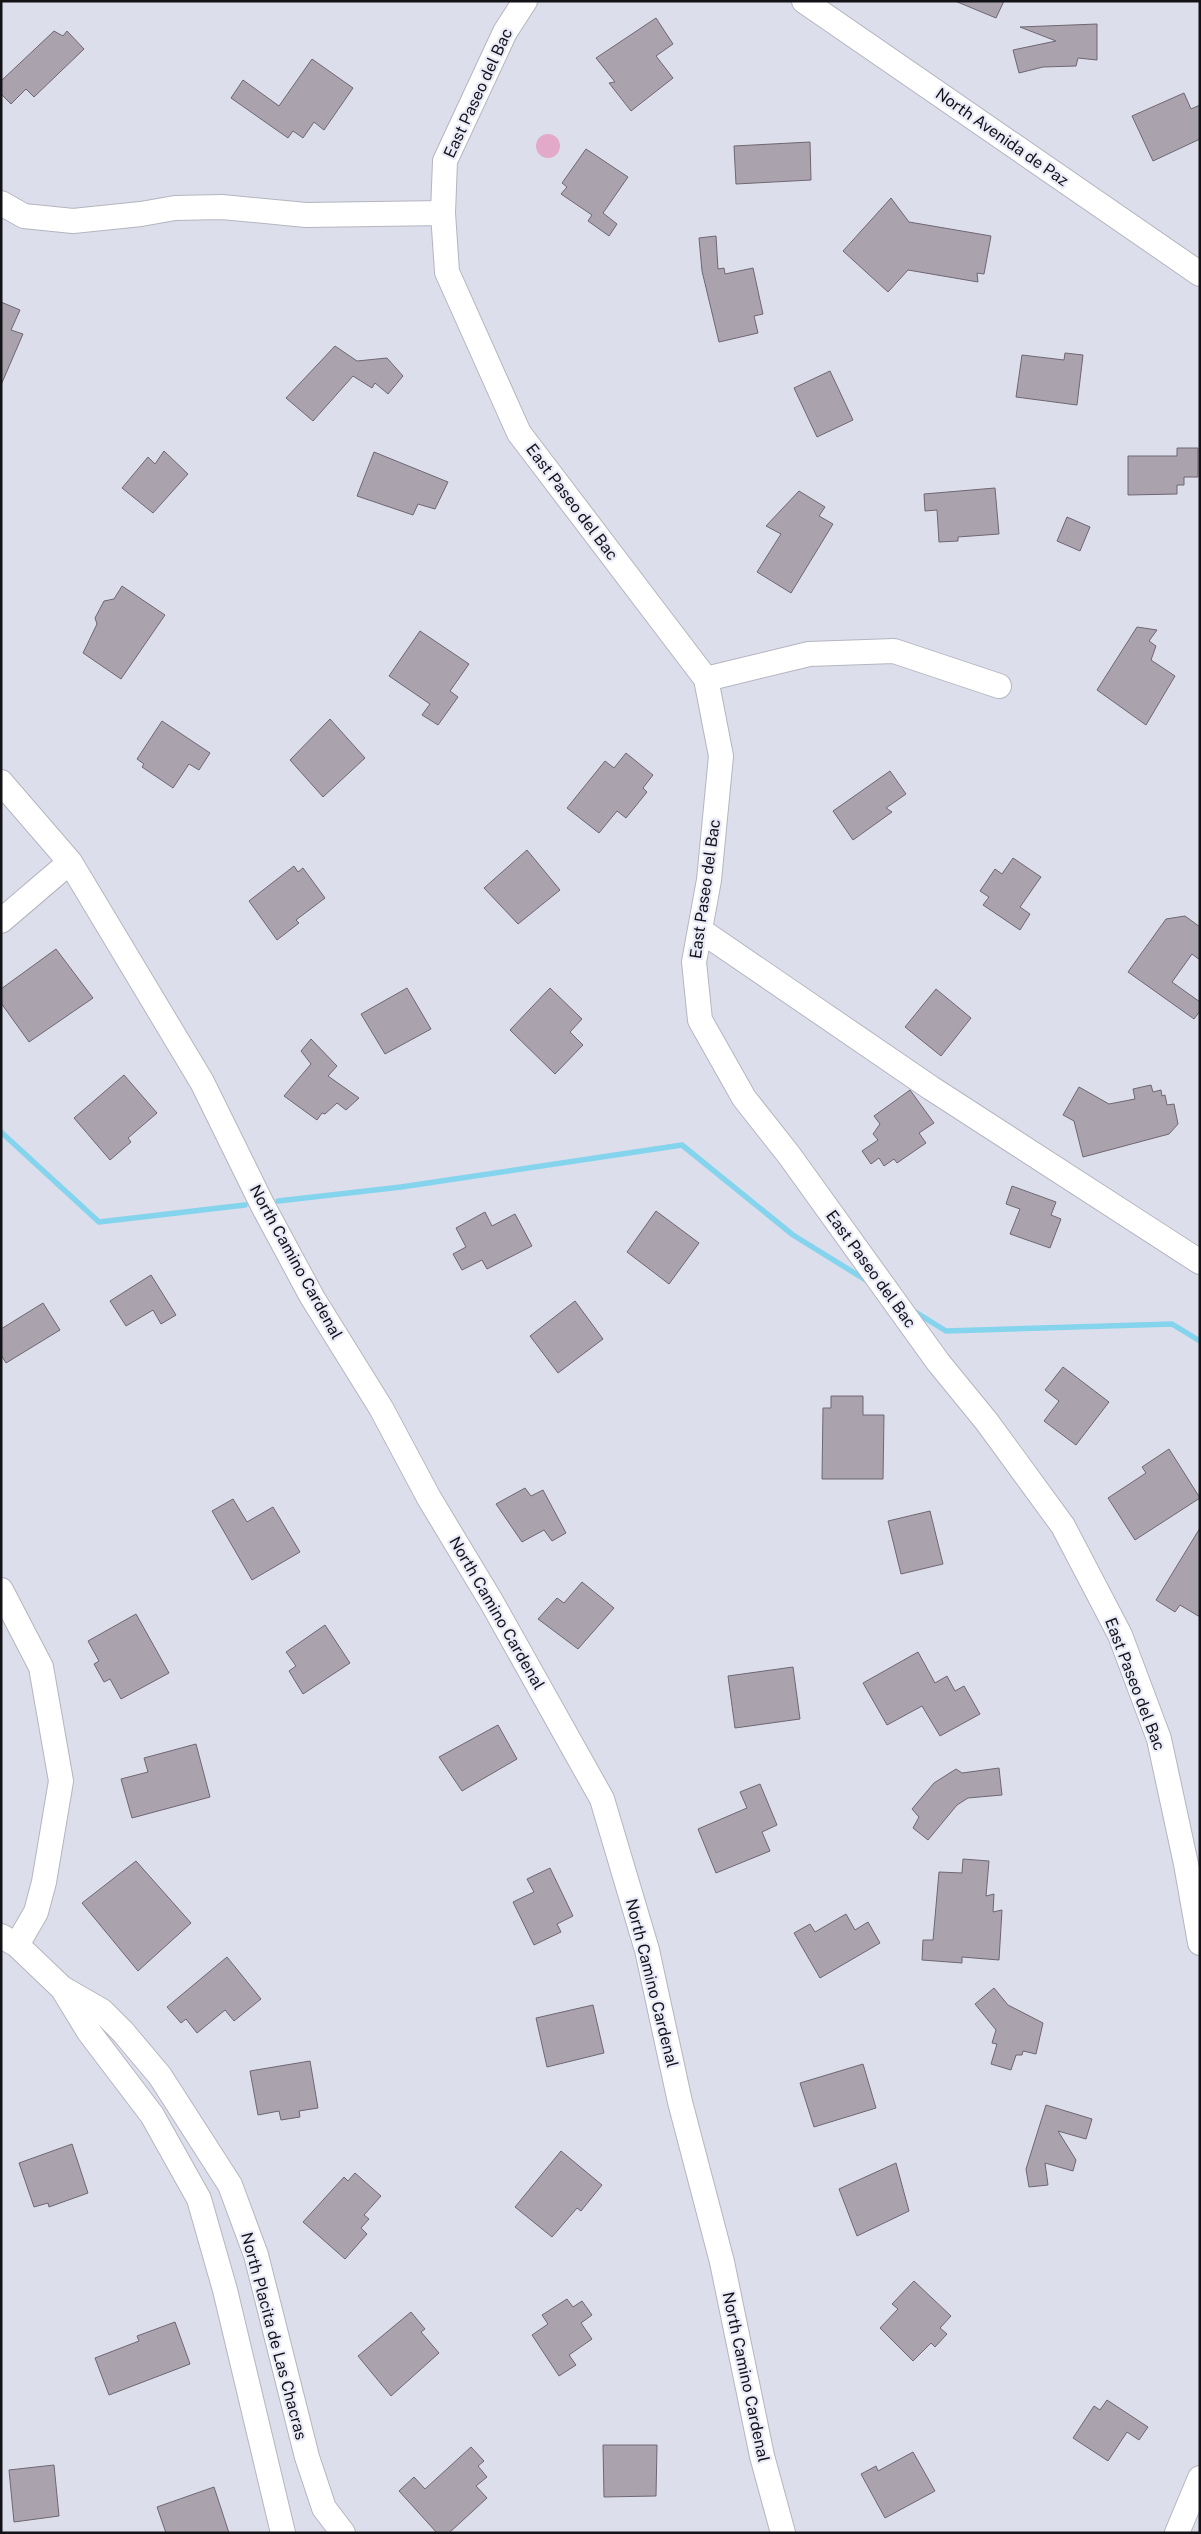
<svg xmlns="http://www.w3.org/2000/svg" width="1201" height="2534" font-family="'Public Sans',sans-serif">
<rect width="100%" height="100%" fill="#dddeeb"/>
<path fill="#e3a9c9" d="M536 146a12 12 0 1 1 24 0a12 12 0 1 1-24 0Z"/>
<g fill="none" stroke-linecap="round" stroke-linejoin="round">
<path stroke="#84d4ed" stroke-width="5.5" d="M1,1132L99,1222L245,1205
M278,1201L401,1187L682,1145L793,1235L869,1282
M912,1310L946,1331L1172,1324L1200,1341"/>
</g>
<path fill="#aaa3ae" stroke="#6e6772" d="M955,1H1004L996,18Z
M656,18L673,44L656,56L673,78L631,111L609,83L615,82L596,58Z
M1097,24V60L1078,58L1076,66L1043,67L1019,73L1013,50L1056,41L1020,27Z
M54,31L63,36L67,31L84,49L34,97L26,89L11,104L1,94V81Z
M312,59L353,88L324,130L314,122L303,138L293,131L288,138L231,98L243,80L279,106Z
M1184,93L1191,109L1200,105V139L1153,161L1132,116Z
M810,142L811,180L736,184L734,146Z
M586,149L628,177L603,213L617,224L609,236L588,221L592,215L561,194L567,187L562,183Z
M891,198L909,222L991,236L984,274L977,273L978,282L908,270L888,292L843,251Z
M716,236L718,269L724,268L725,274L753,268L763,314L754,316L758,333L719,342L702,271L699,238Z
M1,302L20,310L11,330L23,334L1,385Z
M335,346L357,361L387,358L403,376L388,394L375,383L372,388L353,376L313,421L286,398Z
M1065,353L1083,355L1077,405L1016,397L1022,355L1064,360Z
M830,371L853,420L817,437L794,388Z
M1177,448H1198V477H1184V485H1177V494L1128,495V456H1177Z
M164,451L188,474L153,513L122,488L148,457L155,464Z
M374,452L448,482L435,509L418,504L413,515L357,496Z
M995,488L999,534L958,537V541L939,542L937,510L925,511L924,494Z
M799,491L825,507L819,516L833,524L791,593L757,572L781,534L766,526Z
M1067,517L1090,527L1080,551L1057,541Z
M122,586L165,615L121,679L83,653L97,624L95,618L104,601L114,599Z
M1137,627L1157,630L1149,641L1156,646L1151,660L1175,676L1146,725L1097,690Z
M420,631L469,664L450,691L458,697L438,725L422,715L430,704L389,676Z
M330,719L365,758L323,797L290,760Z
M162,721L210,753L199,770L189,764L173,788L142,767L144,764L137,759Z
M626,753L653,775L643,788L647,792L626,818L617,811L599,833L567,808L605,761L614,768Z
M890,771L906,794L886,808L892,812L853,840L833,811Z
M527,850L560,890L518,924L484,888Z
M1013,858L1041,877L1020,907L1030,914L1020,930L983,905L989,897L980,891L995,869L1002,874Z
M294,866L298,872L303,868L325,898L296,920L299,923L277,940L249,901Z
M1185,916L1200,927V960L1192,954L1172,982L1200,1002V1011L1194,1019L1128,972L1166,919Z
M56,949L93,998L29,1042L1,1003V989Z
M407,988L431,1029L385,1054L361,1014Z
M550,988L582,1019L570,1032L583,1045L555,1074L510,1030Z
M936,989L971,1018L941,1056L905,1027Z
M311,1039L337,1066L328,1076L359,1098L346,1110L337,1103L325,1114L322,1113L317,1120L284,1096L311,1064L301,1051Z
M124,1075L157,1113L128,1138L131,1142L110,1160L74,1118Z
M1151,1085L1153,1092L1161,1090L1162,1096L1165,1095L1167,1105L1174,1104L1178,1124L1169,1134L1083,1157L1074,1121L1063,1115L1079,1087L1109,1104L1135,1099L1133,1089Z
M910,1090L934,1123L919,1133L926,1143L897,1163L894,1159L884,1166L879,1158L871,1164L862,1151L878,1140L873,1134L880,1124L874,1116Z
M1012,1186L1056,1202L1051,1215L1061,1219L1050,1248L1010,1234L1020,1209L1006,1204Z
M656,1211L699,1243L669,1284L627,1252Z
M485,1212L492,1226L515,1214L532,1246L487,1269L482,1260L462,1270L453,1254L466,1247L456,1228Z
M151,1275L176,1315L161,1324L153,1310L126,1326L110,1301Z
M575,1301L603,1339L558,1373L530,1336Z
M43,1303L60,1330L6,1363L1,1355V1329Z
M1063,1367L1109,1402L1076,1445L1044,1421L1059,1401L1045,1390Z
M831,1396H863V1415H884L883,1479H822L823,1408H831Z
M1169,1449L1200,1498L1135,1540L1108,1498L1146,1473L1142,1467Z
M525,1488L531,1496L543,1490L566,1533L552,1541L544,1530L522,1542L496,1504Z
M233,1499L247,1522L273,1507L300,1552L252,1580L212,1511Z
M930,1511L943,1564L901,1574L888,1521Z
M1200,1528V1617L1180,1605L1175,1612L1156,1600Z
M582,1582L614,1608L578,1649L538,1619L557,1598L564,1603Z
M136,1614L169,1673L121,1699L110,1679L104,1682L94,1664L99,1661L88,1641Z
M325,1625L350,1663L303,1694L289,1671L296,1666L286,1652Z
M918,1652L935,1683L947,1676L955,1691L964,1686L980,1714L940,1736L922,1706L887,1725L863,1683Z
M793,1667L800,1719L735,1728L728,1676Z
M498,1725L517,1759L462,1791L439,1757Z
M196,1744L210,1797L132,1818L121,1779L148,1772L144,1758Z
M999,1768L1002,1795L968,1798L957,1805L928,1840L913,1828L919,1817L912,1809L934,1783L956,1769L962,1773Z
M760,1784L777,1825L762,1832L770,1851L716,1873L698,1829L747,1808L740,1792Z
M963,1859L989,1861L986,1896L994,1894L993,1912L1002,1910L999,1960L962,1957V1963L922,1960L923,1940H933L939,1872L962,1873Z
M136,1861L191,1923L138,1971L82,1903Z
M550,1868L573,1916L557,1924L561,1932L534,1945L513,1902L534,1892L527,1879Z
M846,1914L855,1930L868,1922L880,1943L820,1978L794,1933L810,1924L815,1932Z
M227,1957L261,1999L234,2021L225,2010L197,2033L186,2019L181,2023L167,2007Z
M994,1988L1008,2005L1043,2023L1036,2054L1023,2051L1022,2055H1016L1011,2070L991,2064L997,2044L992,2043L996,2030L975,2004Z
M593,2005L604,2053L547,2067L536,2018Z
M310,2061L318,2108L299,2111L300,2117L281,2120L279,2111L258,2115L250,2071Z
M863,2064L876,2108L814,2127L800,2083Z
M1046,2105L1092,2119L1086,2139L1058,2131L1076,2160L1073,2171L1045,2163L1048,2185L1029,2187L1026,2169Z
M72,2144L88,2193L49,2207L48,2203L34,2207L19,2163Z
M561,2151L602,2185L581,2211L577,2208L552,2237L515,2207Z
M896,2163L909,2211L857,2236L839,2189Z
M355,2173L381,2196L364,2215L369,2219L361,2228L367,2234L345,2259L303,2222L344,2177L348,2181Z
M914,2281L951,2316L940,2328L947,2334L935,2347L931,2343L913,2361L880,2328L898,2309L892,2304Z
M567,2299L573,2307L582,2301L592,2315L581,2323L592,2339L569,2355L576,2365L559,2376L532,2335L548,2324L542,2315Z
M411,2312L425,2329L421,2332L439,2353L391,2396L358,2356Z
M175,2322L190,2364L109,2395L95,2358L139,2341L137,2336Z
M1107,2400L1148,2427L1139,2440L1127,2432L1108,2461L1073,2438L1094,2406L1100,2410Z
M603,2445H657L656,2496L604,2497Z
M471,2447L484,2461L478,2466L487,2477L476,2486L487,2498L449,2533H437L399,2491L414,2477L425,2489Z
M913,2452L935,2491L885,2518L861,2474L876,2466L878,2471Z
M54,2465L59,2516L14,2522L9,2470Z
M214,2487L229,2533H166L157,2507Z"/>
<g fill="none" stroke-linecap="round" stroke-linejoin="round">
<g stroke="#b4b5c1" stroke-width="26">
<path id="minor" d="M525,1L505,32L445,161L443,213L447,272L519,433L706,679L721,756L709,880L694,962L700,1020L744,1098L789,1155L938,1362L987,1422L1063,1526L1120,1635L1159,1739L1186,1864L1200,1943
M804,1L1200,274
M1,203L24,216L73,221L141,214L175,208L222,207L306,215L443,213
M706,679L809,654L894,651L999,686
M1,782L70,862L202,1082L263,1206L312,1297L381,1408L429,1498L491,1601L602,1799L647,1950L680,2102L722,2262L762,2456L783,2533
M1,921L70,862
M700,930L931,1088L1200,1262
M1,1590L41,1667L61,1781L44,1882L36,1912L17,1945
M1,1936L17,1945L62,1988L102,2011L123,2032L160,2076L230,2185L256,2255L307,2457L324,2508L343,2533
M64,1991L89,2032L152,2115L199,2199L225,2290L283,2533
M1177,2533L1200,2478"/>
</g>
<use href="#minor" stroke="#fff" stroke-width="24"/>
</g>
<g text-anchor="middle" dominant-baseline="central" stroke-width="4.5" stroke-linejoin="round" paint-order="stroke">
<g font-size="16" fill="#121217" stroke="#eaebf8">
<text transform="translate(478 93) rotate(-65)">East Paseo del Bac</text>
<text transform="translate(1002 137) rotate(35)">North Avenida de Paz</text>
<text transform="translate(572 502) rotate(53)">East Paseo del Bac</text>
<text transform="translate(705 889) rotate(-82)">East Paseo del Bac</text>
<text transform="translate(296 1262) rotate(61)">North Camino Cardenal</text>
<text transform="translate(871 1269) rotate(54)">East Paseo del Bac</text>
<text transform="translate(497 1613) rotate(60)">North Camino Cardenal</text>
<text transform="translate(1135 1684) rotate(69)">East Paseo del Bac</text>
<text transform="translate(652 1983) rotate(76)">North Camino Cardenal</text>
<text transform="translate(274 2336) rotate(75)">North Placita de Las Chacras</text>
<text transform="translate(746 2377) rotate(78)">North Camino Cardenal</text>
</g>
</g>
<rect width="1201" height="2534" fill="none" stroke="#121217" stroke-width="5"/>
</svg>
